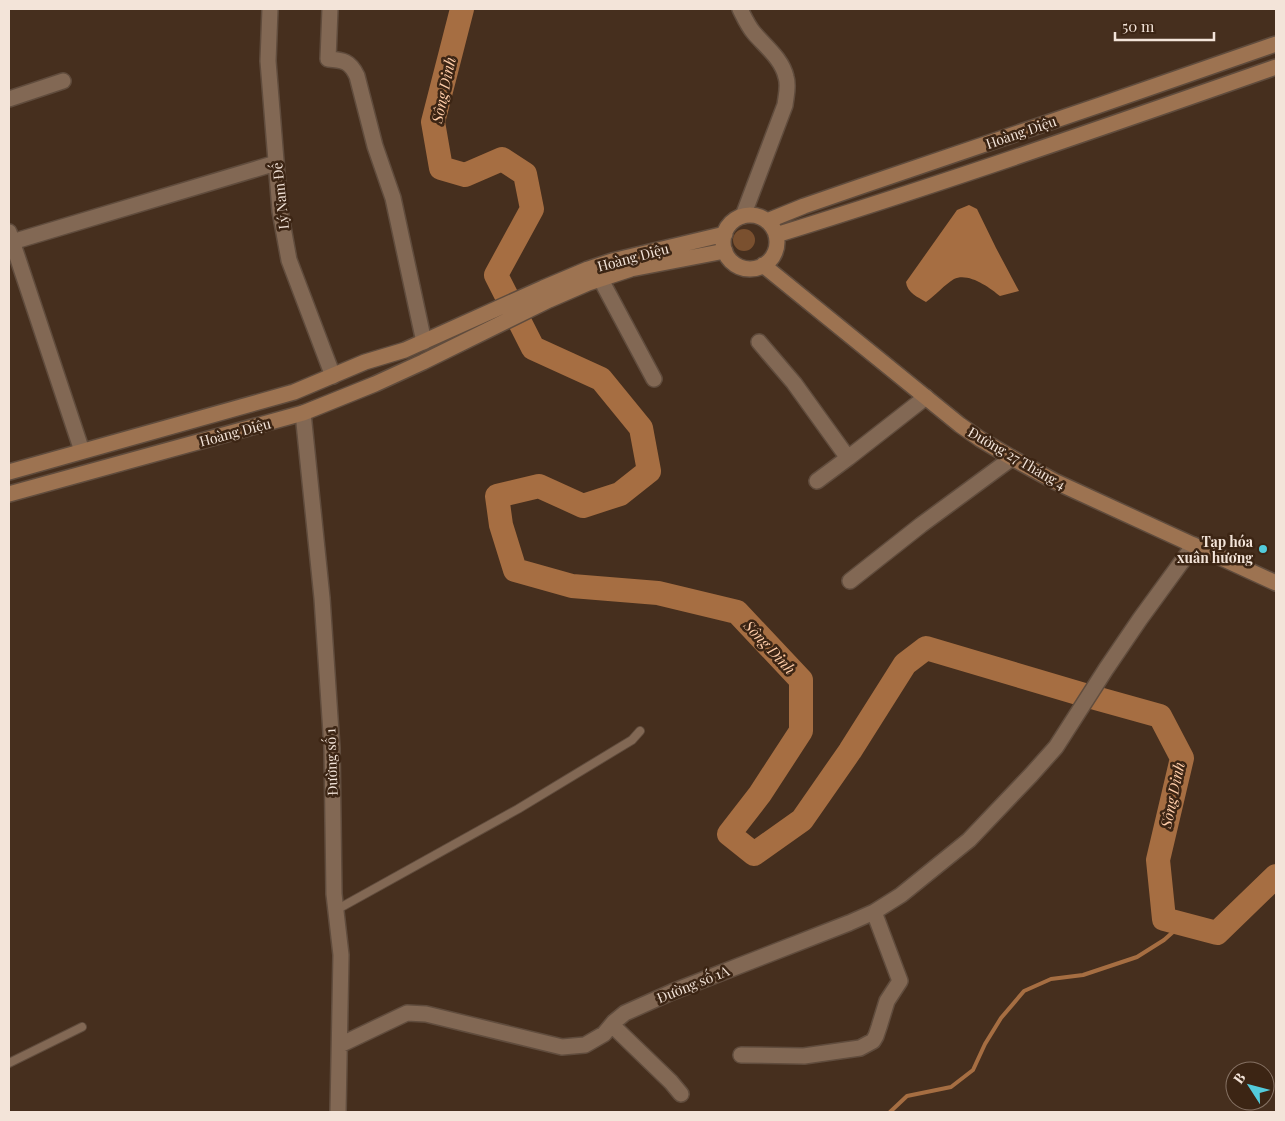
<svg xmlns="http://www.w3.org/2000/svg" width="1285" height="1121" font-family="'Playfair Display',serif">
<rect width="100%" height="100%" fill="#462f1e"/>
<path fill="#7a502f" d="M733 240a11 11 0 1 1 22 0a11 11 0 1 1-22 0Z"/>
<path fill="#a66e42" d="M969,205L977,209L996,248L1019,291L1000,296C989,287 968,272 954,279C944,285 936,295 926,302C918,297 907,293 906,282L957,210Z"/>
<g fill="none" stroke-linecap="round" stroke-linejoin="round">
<path stroke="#a66e42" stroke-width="4" d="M890,1112L907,1096L951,1087L973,1070L985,1044L1001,1018L1024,991L1051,979L1083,975L1137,957L1164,940L1182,924"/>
<path stroke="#a66e42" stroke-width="24" d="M462,9L433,122L441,168L465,175L502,159L525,174L532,209L496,275L533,348L601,379L641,428L649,471L620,494L583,506L539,486L497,496L501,525L515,570L572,586L658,593L737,612L801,680V731L760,794L729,834L754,854L802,820L850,751L905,664L926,648L1081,694L1160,716L1182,758L1158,860L1164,919L1217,933L1276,876"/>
<g stroke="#604c3d" stroke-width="10">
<path id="lane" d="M336,910L518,809L632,740L640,731
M9,1063L82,1027"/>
</g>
<g stroke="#604c3d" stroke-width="18">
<path id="street" d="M270,9L268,61L280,211L289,260L333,376
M330,9L328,59C343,60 350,61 357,76L375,146L393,198L424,342
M740,9C744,17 748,26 754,33C765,46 782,59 786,77C789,86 786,96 785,105L743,216
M9,99L63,81
M9,232L82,451
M12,242L276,163
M600,278L654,379
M759,342L794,383L848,458
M303,413L322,598L332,748L334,894L341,955L338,1112
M817,481L848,458L926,397
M850,581L921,525L1012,458
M612,1025L671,1082L681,1094
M340,1045L407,1013L426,1014L562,1047L585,1045L604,1034L614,1022L625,1013L672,992L849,923L874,912L901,895L969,840L1031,775L1056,747L1106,669L1140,619L1194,545
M741,1055L804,1056L860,1048L873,1041L876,1036L879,1027L887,1001L900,981L874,912"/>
</g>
<g stroke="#604c3d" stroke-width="18">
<path id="secondary" d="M723 242a27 27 0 1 1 54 0a27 27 0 1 1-54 0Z
M767,221L804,206L859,187L1100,105L1276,44
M776,235C944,183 1110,125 1276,67
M763,265L960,425L980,439L1012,458L1054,481L1276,583
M9,472L294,392L365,362L405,350L543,288L588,269L612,261L725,234
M9,494L303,413L375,384L423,362L549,300L588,283L631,269L725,251"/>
</g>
<use href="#lane" stroke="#826854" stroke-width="8"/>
<use href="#street" stroke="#826854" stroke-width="15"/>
<use href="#secondary" stroke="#9d7351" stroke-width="15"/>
</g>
<circle fill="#53cbdb" stroke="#3c2514" stroke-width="2" cx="1263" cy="549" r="5"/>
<g text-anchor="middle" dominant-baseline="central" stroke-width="5" stroke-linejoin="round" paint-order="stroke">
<g font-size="14" fill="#f3e4d9" stroke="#3c2514">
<text transform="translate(1021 132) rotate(-19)">Hoàng Diệu</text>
<text transform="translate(280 196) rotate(-96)">Lý Nam Đế</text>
<text transform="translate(633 257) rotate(-15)">Hoàng Diệu</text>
<text transform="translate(235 432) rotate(-15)">Hoàng Diệu</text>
<text transform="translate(1017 458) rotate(30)">Đường 27 Tháng 4</text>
<text transform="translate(331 762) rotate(-92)">Đường số 1</text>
<text transform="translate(693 984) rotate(-22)">Đường số 1A</text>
</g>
<g font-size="14" font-weight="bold" fill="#f3e4d9" stroke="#3c2514" text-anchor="end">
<text x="1253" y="541">Tạp hóa<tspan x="1253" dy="16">xuân hương</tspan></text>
</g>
<g font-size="15" font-style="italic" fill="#fecca8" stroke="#3c2514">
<text transform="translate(443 90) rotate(-78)">Sông Dinh</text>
<text transform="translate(770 647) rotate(47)">Sông Dinh</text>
<text transform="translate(1172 795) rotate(-78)">Sông Dinh</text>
</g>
</g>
<rect width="1285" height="1121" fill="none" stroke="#f3e4d9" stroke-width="20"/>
<g transform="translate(1250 1086) rotate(306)"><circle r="24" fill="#3c2514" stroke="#857163"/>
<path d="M0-4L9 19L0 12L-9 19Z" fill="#53cbdb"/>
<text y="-8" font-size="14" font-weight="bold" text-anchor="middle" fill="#f3e4d9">B</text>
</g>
<path d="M1115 32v8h99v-8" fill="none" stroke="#f3e4d9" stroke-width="2.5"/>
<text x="1122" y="32" font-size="15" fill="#f3e4d9" stroke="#3c2514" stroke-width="4" paint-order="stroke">50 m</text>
</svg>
